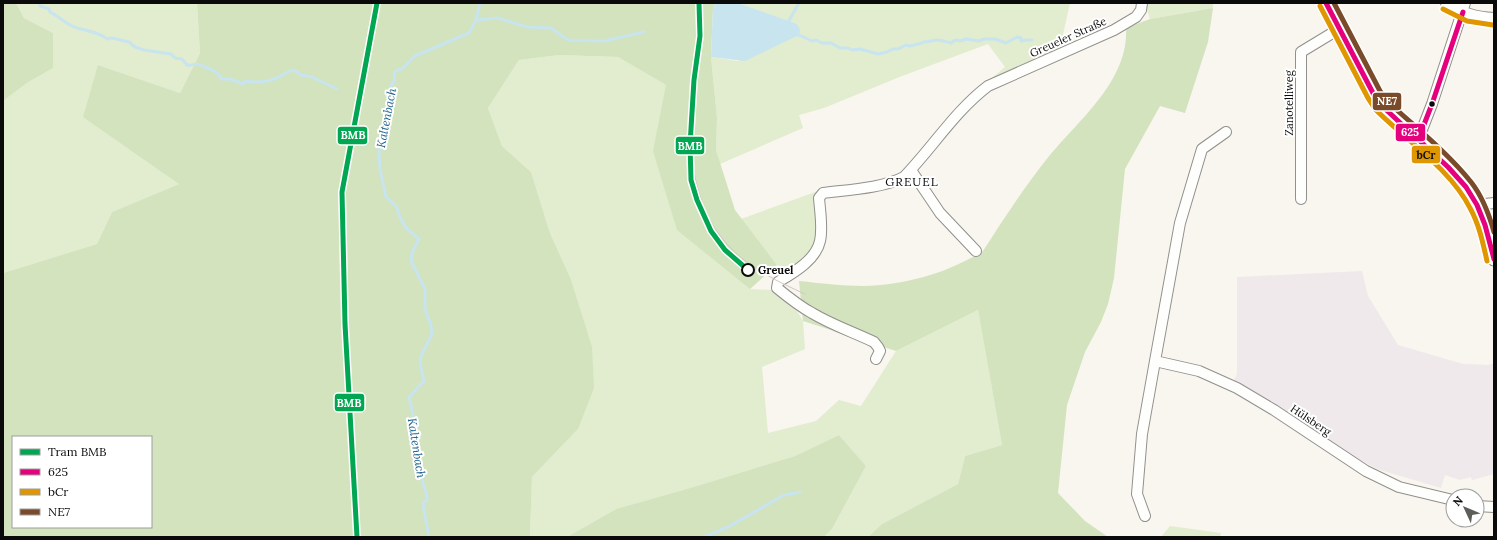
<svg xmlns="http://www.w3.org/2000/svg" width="1497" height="540" font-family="Lora,serif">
<rect width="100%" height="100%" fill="#f8f6ee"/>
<path fill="#efe9eb" d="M1362,271L1368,296L1398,345L1463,364L1488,365L1494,363V474L1472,480L1471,477L1460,480L1445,475L1441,488L1377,469L1341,449L1233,382L1237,374V277Z"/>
<path fill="#e2eccf" d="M16,3H197L200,53L180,93L98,65L179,184L112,212L97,244L3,273V101L27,83L53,68V33L24,18Z
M738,3H1070L1060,48L986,83L1005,67L988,44L902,76L824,108L799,115L803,128L720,164L716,150L717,118L711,57L738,61L796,24Z
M1145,3H1213V8L1150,19Z
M559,55L618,57L666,85L750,289L771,290L797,311L803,321L805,349L762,367L768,433L816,421L839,400L861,406L896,351L978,310L1002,445L965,456L958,484L882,524L868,537H824L832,529L866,466L839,435L795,456L690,488L616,509L567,537H530L532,477L578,429L570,277L550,233L531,172L502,146L488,108L519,60Z
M818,191C818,211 823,236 810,253C805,260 795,266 788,272L777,265L741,219Z
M1170,526L1221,533L1220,537H1161Z"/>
<path fill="#d3e3be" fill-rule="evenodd" d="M3,3H16L24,18L53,33V68L27,83L3,101Z
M197,3H717L713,7L711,57L717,118L716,150L735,210L777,265L750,289L677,230L653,151L666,85L618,57L559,55L519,60L488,108L502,146L531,172L550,233L570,277L592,347L594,388L578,429L532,477L530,537H3V273L97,244L112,212L179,184L83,117L98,65L180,93L200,53ZM13,437H151V527H13Z
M1213,8L1208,42L1185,113L1160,106L1125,169L1114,278L1108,304L1101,322L1085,352L1067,405L1058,493L1085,521L1108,537H868L882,524L958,484L965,456L1002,445L978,310L896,351L803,321L799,281C820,283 842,286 863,286C905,285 948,273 983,251C1003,220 1023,189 1046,160C1076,122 1129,82 1126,28L1150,19Z
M839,435L866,466L832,529L824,537H567L616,509L690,488L795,456Z"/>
<path fill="#c7e4ef" d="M717,3H738L797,24L800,30L799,35L745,61L711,57L713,7Z"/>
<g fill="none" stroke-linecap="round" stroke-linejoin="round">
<path stroke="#c7e4ef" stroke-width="3" d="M40,3V6L49,9L50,12C58,16 64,22 72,26C83,31 98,31 107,39L112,38L129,42L135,47L144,50L171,54L175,58L182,59L187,65C191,66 194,64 197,64C201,65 214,71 218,73L221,79H230L243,84L245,81C256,83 267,82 277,78C283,75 287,71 294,70L301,75L312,77L337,89
M476,20L498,18L527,27L551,28L568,40L604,41L644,32
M787,24L799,3
M796,35H799L812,41L816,40L822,43H831L840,48H848L852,50L860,49L878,54L887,52L893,49H898L906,45L910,46L922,43L924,42C929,42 933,40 937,40C942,40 946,42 951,43L955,40L961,41L966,39L979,41L984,39H995L1006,43L1017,37L1021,38V41L1027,40H1032
M429,537L423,505V503L427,500V496L419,470L418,442L413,429V415L409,397L424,381L420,363L421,356L432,334L431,325L425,309V289L411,261L412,253L419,239L406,228L400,217L396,206L386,197L380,169L379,153L380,146L389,99L391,85L395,80L394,73L396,71L403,68L415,56L469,33L476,20L480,3
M704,537L728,527L784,495L800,492"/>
<g stroke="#91908d" stroke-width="12">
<path id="minor" d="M1446,3C1464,13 1474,17 1494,18
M1226,132L1202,149L1180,223L1155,361L1199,371L1237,388L1274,410L1366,471L1399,487L1453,500
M1418,140L1432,104L1465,3
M911,170L940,213L976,251
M1301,199V52L1339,29
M1477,205L1494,203
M876,359L880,351L878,347L874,342C853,332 832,325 812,313C799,306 788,297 777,288L778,282C793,273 816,260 820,241C823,228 820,211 819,198L823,193C846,190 884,188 904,177C933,147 955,111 988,86L1114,30L1136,17L1141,10L1142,3
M1477,506L1494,507
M1145,516L1137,494L1142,434L1155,361"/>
</g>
<g stroke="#91908d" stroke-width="15">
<path id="tertiary" d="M1326,3L1374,95L1382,106L1448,167L1466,187L1477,205L1485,225L1494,259"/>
</g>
<use href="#minor" stroke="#fefefc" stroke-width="10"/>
<use href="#tertiary" stroke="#fefefc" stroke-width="13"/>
<path stroke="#d4c5c5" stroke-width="1" d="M692,126C693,142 691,161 695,177C709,244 747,268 805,294"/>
<g stroke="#fff" stroke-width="8">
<path id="bus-1" d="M1326,3L1374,95L1382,106L1448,167L1466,187L1477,205L1485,225L1494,259
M1418,140L1432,104L1463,12"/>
</g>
<g stroke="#fff" stroke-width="8">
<path id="bus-2" d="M1320,6L1368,98L1376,110C1406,140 1451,170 1470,208C1479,224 1483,243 1487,261
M1443,9L1467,21L1493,25"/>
</g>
<g stroke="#fff" stroke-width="8">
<path id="bus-3" d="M1334,3L1380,91L1387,101C1415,127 1447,152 1471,182C1482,196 1489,214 1494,232"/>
</g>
<use href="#bus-1" stroke="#e5007d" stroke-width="5"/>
<use href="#bus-2" stroke="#df9601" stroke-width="5"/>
<use href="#bus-3" stroke="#7a4b2a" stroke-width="5"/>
<g stroke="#fff" stroke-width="8">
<path id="tram-1" d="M699,3L700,36L694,80L690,145L691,180L697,200L711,231L725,250L748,270
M357,537L345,324L342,192L377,3"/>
</g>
<use href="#tram-1" stroke="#00a651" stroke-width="5"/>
</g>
<circle fill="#0a0a0a" stroke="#fff" stroke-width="1.5" cx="1432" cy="104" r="3.5"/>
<circle fill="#fff" stroke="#0a0a0a" stroke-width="2" cx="748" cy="270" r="6"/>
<g text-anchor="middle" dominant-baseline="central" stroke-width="4" stroke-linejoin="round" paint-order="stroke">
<g font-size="11" fill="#0a0a0a" stroke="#fff">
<text transform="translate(1068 37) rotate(-24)">Greueler Straße</text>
<text transform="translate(1289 103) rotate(-90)">Zanotelliweg</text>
<text transform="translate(1311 420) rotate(34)">Hülsberg</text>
</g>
<g font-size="11" font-weight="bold" fill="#0a0a0a" stroke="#fff" text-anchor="start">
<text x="758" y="270">Greuel</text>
</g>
<g font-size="12" font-style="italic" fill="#20648f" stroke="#fff">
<text transform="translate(386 118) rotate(-79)">Kaltenbach</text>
<text transform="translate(417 448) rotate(81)">Kaltenbach</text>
</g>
<g font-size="12" letter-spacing="1" fill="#0a0a0a" stroke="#fff">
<text x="912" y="181">GREUEL</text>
</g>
</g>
<g stroke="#fff" stroke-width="1.5">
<rect x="1372" y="92" width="30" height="19" rx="4" fill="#7a4b2a"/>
<rect x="1395" y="123" width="31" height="19" rx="4" fill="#e5007d"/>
<rect x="337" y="126" width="31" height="19" rx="4" fill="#00a651"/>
<rect x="675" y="136" width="30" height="19" rx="4" fill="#00a651"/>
<rect x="1411" y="145" width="30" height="19" rx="4" fill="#df9601"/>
<rect x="334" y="393" width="31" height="19" rx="4" fill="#00a651"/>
</g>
<g font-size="11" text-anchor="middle" font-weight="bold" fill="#fff">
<text x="1387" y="105">NE7</text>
<text x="1410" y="136">625</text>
<text x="353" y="139">BMB</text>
<text x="690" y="150">BMB</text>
<text x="349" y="407">BMB</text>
</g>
<g font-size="11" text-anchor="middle" font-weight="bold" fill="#111">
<text x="1426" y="159">bCr</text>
</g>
<rect width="1497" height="540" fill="none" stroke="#0a0a0a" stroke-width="8"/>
<rect x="12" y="436" width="140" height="92" fill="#ffffff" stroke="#9d9d9d"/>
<rect x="20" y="449" width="20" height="6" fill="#00a651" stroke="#9d9d9d"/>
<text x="48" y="456" font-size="12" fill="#0a0a0a">Tram BMB</text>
<rect x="20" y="469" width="20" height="6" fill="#e5007d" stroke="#9d9d9d"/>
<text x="48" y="476" font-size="12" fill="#0a0a0a">625</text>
<rect x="20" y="489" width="20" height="6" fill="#df9601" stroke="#9d9d9d"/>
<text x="48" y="496" font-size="12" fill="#0a0a0a">bCr</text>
<rect x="20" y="509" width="20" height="6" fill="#7a4b2a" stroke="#9d9d9d"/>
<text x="48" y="516" font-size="12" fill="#0a0a0a">NE7</text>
<g transform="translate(1465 508) rotate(314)"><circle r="19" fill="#ffffff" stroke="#9d9d9d"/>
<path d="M0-3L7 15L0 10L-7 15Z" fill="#5d5d5a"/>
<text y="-6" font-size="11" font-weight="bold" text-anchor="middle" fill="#0a0a0a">N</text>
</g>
</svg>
